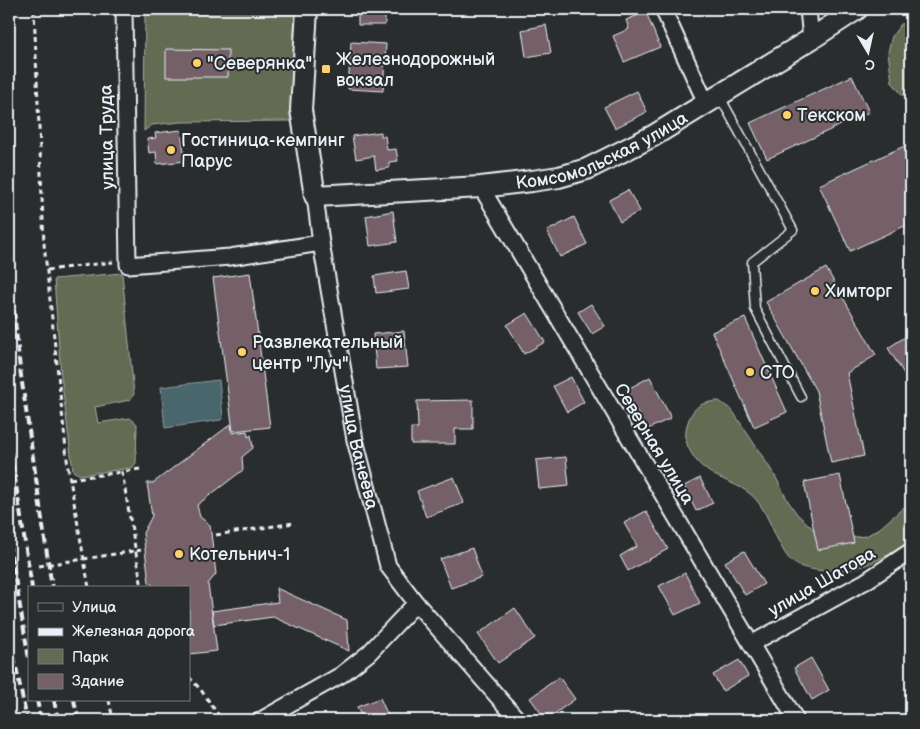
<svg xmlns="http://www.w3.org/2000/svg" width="920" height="729" font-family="'Balsamiq Sans',sans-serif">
<rect width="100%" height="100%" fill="#2a2d2e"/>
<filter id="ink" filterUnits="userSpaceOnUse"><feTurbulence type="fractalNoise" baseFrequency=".02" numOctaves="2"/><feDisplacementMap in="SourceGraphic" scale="10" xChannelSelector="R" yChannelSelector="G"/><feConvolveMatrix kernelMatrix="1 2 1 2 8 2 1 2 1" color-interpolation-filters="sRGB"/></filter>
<g filter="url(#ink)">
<path fill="#636c53" stroke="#a6aea6" d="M145,9H295L294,35L297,52L293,69L291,121L181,122L152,125L144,131Z
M911,22V96L902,95L892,82L888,52L892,36L901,24Z
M122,273L134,394L130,400L95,407L98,423L130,418L137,424L136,463L132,468L80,475L73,471L61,376L54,279Z
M719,401L732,410L774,474L788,501L797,514L820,535L835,539L866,536L880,528L903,508L911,505V541C880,560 854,576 816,570C804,568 794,566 787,556C775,539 770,518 758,502C739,477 705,484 688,447C685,440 685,429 688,422C694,405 703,402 719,401Z"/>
<path fill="#49666c" stroke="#899ea4" d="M219,380L223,417L221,420L165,428L161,387Z"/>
<path fill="#746168" stroke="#e8f1f8" d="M358,9H385V25H358Z
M748,9H771L772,14L748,15Z
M646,12L660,47L624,62L613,36L629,29L626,20Z
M546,25L551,53L526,57L522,30Z
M351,42L386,44L383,91L348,89Z
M166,49L228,50V77H166Z
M852,76L869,112L767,159L750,123Z
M637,91L647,112L615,128L604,107Z
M181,130L185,161L157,164L156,152L149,153L147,139L156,138L155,133Z
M381,132V136H385L387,150L396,149L398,161L389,162V168L376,170L374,156L356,159L352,136Z
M911,143V223L850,251L819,185Z
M628,190L640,211L620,222L609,200Z
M393,211L397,242L370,246L366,216Z
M574,217L587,244L560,257L547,231Z
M826,268L876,355L847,373L864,456L831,463L816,391L766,302Z
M406,271L409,289L376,293L374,276Z
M250,273L270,427L233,431L213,278Z
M591,304L605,326L592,334L578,312Z
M527,313L545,342L524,354L507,325Z
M745,318L787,412L754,427L712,332Z
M404,331L408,367L376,369L373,334Z
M911,333V385L888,348Z
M571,377L584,402L567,412L553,386Z
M650,377L671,418L646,430L626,390Z
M473,400V429H455V444H411V428H418L417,401Z
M231,424L232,433L247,431L248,437L251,435L253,448L242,457L243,470L197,505L200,517L210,525L216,574L208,584L217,651L189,654V588H156L149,582L143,533L152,516L147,483H153Z
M566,457L569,486L539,489L536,460Z
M840,475L854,543L818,550L804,482Z
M454,477L464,503L426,517L417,491Z
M700,478L713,503L696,511L684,486Z
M646,511L668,549L628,571L620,556L637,546L624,523Z
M472,548L482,577L451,588L440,559Z
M744,551L764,584L745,595L725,562Z
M685,573L700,603L675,615L659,586Z
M276,588L347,620L349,651L273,617L214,625L212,611L278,602Z
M515,608L535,638L498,663L478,634Z
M811,658L829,690L812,700L794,668Z
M739,660L748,676L723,691L713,675Z
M559,677L575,699L546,720L530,698Z
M380,698L390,720H363L357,707Z"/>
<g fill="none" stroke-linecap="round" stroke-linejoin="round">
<g stroke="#e8f1f8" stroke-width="11">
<path id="lane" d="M720,97L793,230L752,262L755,309L801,397"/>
</g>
<g stroke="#e8f1f8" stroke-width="19">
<g id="street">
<path d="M124,9L128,265L230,257L321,243"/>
<path d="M663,9L706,103"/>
<path d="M808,9L811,39"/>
<path d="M481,187L796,720"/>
<path id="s1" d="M315,196L321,243L355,440L388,566L416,603L518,720"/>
<path d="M751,644L866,581L911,551"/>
<path d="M261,720L341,675L369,653L416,603"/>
</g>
</g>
<g stroke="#e8f1f8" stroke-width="24">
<g id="secondary">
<path id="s2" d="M307,9L301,110L315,196L481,187L532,181L559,177L587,169L653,136L811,39L857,9"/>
</g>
</g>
<path stroke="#e8f1f8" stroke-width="3" stroke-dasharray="5 4" stroke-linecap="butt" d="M34,9L44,244L68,468L89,588
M47,270L113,262
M140,469L122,472L142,588
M70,479L122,472
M216,535L294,523
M39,566L141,550
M189,677L201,690L222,720
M109,700L113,720"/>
<use href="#lane" stroke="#2a2d2e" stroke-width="8"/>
<use href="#street" stroke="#2a2d2e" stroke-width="15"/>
<use href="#secondary" stroke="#2a2d2e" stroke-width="20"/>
<path stroke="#e8f1f8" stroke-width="4" stroke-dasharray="8 4" stroke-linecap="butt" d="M9,263L20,369L52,588
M9,440L32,588
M9,543L29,659
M9,633L27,720
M37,700L41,720
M54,700L58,720
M74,700L78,720"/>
</g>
</g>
<g fill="#ffd166" stroke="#2a2d2e" stroke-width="2">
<circle cx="197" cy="63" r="5"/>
<rect x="321" y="64" width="10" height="10" rx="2.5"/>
<circle cx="787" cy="115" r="5"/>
<circle cx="171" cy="150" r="5"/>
<circle cx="815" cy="291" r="5"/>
<circle cx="242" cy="352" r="5"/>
<circle cx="750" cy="372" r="5"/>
<circle cx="179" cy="554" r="5"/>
</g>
<g text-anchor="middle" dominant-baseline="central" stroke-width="4" stroke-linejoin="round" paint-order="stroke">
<g font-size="18" fill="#e8f1f8" stroke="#2a2d2e" text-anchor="start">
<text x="336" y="59">Железнодорожный<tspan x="336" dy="21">вокзал</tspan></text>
<text x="207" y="63">"Северянка"</text>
<text x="797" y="115">Текском</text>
<text x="181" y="140">Гостиница-кемпинг<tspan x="181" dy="21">Парус</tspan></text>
<text x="825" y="291">Химторг</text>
<text x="252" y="342">Развлекательный<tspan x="252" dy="21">центр "Луч"</tspan></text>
<text x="760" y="372">СТО</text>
<text x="189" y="554">Котельнич-1</text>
</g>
<g font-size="18" fill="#e8f1f8" stroke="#2a2d2e">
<text transform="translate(107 137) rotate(-91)">улица Труда</text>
<text stroke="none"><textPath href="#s2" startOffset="482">Комсомольская улица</textPath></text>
<text transform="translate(654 444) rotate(59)">Северная улица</text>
<text stroke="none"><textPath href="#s1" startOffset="255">улица Ванеева</textPath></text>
<text transform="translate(822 582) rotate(-30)">улица Шатова</text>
</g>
</g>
<rect width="920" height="729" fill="none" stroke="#2a2d2e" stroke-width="30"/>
<rect x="15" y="15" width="890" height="699" fill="none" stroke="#e8f1f8" stroke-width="2" filter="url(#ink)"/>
<rect x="28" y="586" width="162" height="115" fill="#2a2d2e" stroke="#767b7f"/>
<rect x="38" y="603" width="25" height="8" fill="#2a2d2e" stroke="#767b7f"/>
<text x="72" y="612" font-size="15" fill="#e8f1f8">Улица</text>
<rect x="38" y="628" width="25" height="8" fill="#e8f1f8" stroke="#767b7f"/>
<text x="72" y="636" font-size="15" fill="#e8f1f8">Железная дорога</text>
<rect x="38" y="649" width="25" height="15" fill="#636c53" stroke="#767b7f"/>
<text x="72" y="662" font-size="15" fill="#e8f1f8">Парк</text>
<rect x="38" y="674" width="25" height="15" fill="#746168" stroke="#767b7f"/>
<text x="72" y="686" font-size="15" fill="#e8f1f8">Здание</text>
<g transform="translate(868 52) rotate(171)" stroke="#2a2d2e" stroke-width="4" paint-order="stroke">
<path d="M0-4L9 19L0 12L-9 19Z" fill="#e8f1f8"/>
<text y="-8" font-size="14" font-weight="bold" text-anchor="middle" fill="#e8f1f8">С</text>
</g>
</svg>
